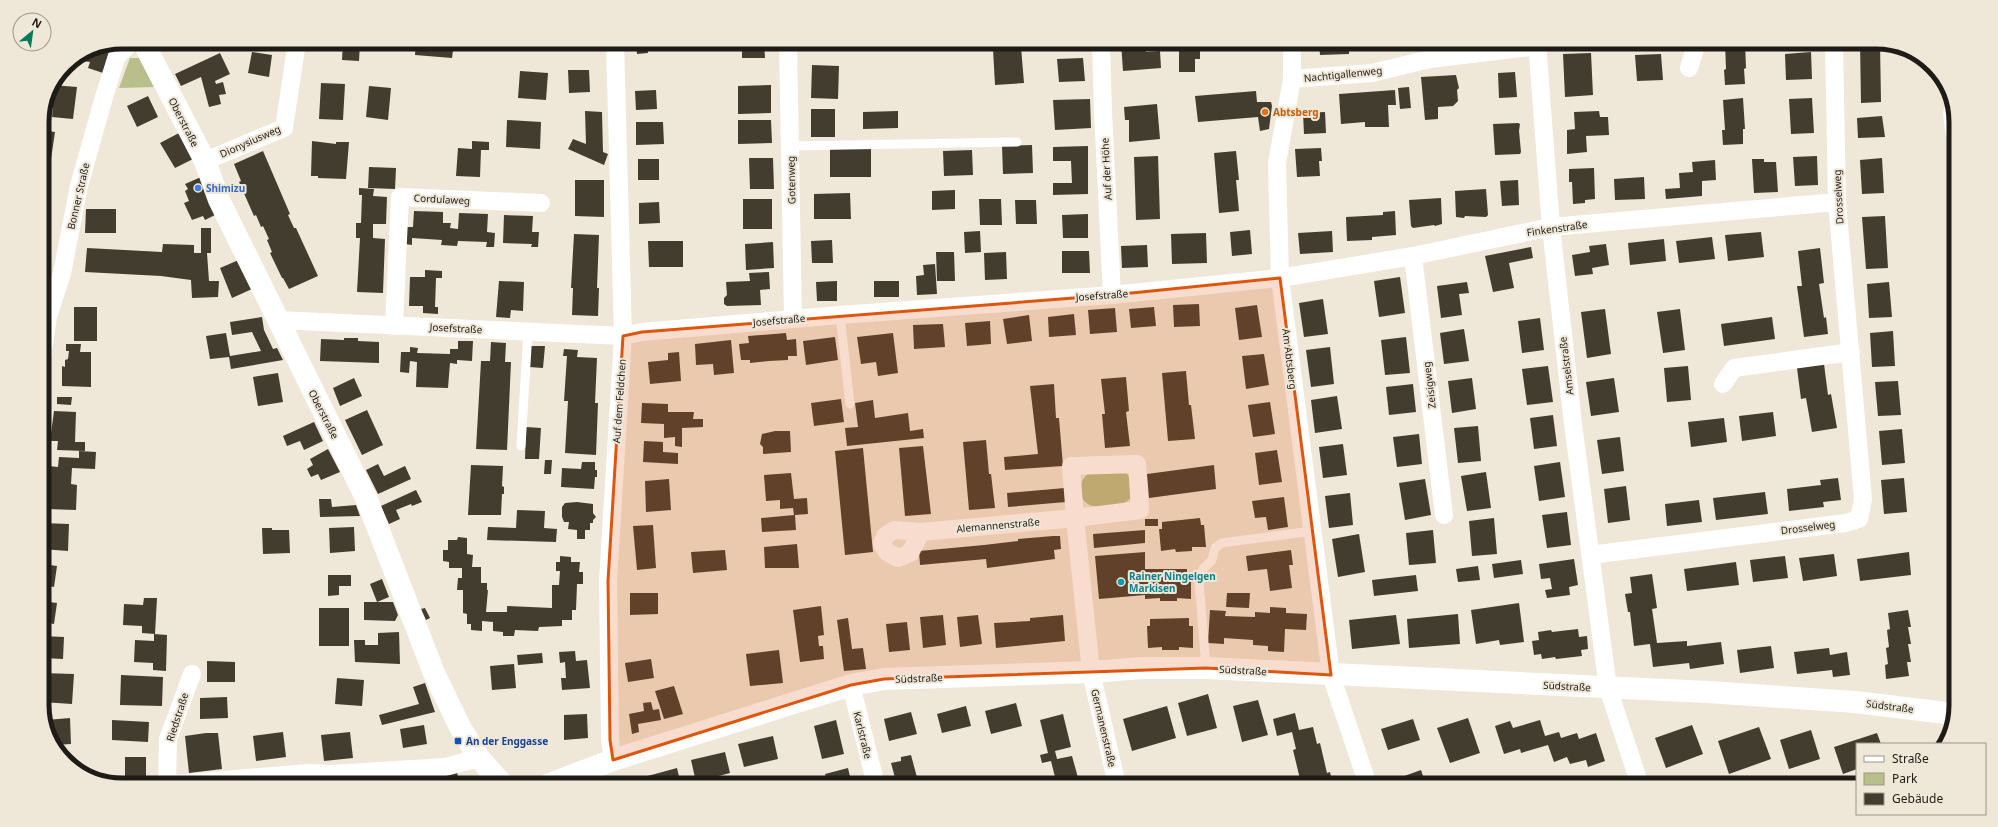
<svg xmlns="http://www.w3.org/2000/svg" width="1998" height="827" font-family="'Noto Sans',sans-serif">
<rect width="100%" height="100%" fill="#efe7d8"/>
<path fill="#b8bf8a" d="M130,58H139L154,87L119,88Z
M1120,469C1133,476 1132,483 1132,497C1125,504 1119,505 1109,505C1102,506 1094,508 1088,504C1076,498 1079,476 1092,472C1100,470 1111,470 1120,469Z"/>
<path fill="#433d30" d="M343,42L360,43L359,61L342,60Z
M416,42H454L452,58L415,55Z
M562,42H601V51L562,49Z
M636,42H647L648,53L637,54Z
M742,42H764L765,58H742Z
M811,42H847V43L811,45Z
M1121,42H1145L1146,52L1160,51L1161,68L1123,71Z
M1179,42H1200V59H1195V72H1179Z
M1237,42H1265V49L1238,50Z
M1319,42H1349V54L1320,55Z
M1725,42H1745L1746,68L1744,69L1745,84L1725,85L1724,70L1726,69Z
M1860,42L1880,43L1881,102L1861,103Z
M100,46L110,49L103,73L88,68L90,62L74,60L92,48Z
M1021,47L1024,83L995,85L993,49Z
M252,52L272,55L269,77L248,73Z
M1811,52L1812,79L1786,80L1785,54Z
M220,53L230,74L215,81L216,84L223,82L226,94L219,95L221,104L209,107L201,77L181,86L175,74Z
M1591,53L1593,95L1565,97L1563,54Z
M1661,54L1663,80L1637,81L1635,55Z
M1083,58L1085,81L1059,82L1057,59Z
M812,65L839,66L838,99L811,98Z
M568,70H589L590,92L569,93Z
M520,71L548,73L546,100L518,98Z
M1515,72L1517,97L1499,98L1498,73Z
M1456,75L1459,88L1457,90L1458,101L1453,106L1438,107V119L1425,120L1421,77Z
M321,83L345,84L343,120L319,119Z
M52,85L77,87L73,119L52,117L53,105L45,104Z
M771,85V113L738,114V86Z
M369,86L391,88L388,120L366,117Z
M1409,87L1411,108L1400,109L1398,88Z
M656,90L657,109L636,110L635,91Z
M1395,90L1396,105H1388L1389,127H1365V122L1341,124L1339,94Z
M1256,91L1257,102H1271L1272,106L1269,129L1260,131L1258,117L1198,122L1195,96Z
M148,96L158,117L137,127L127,106Z
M1743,98L1745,129H1743V144L1723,145L1722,130H1725L1723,100Z
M1812,98L1814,133L1791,134L1789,99Z
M1090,99L1091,128L1055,130L1053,100Z
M1157,104L1160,139L1129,142V120H1125L1124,107Z
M811,109H835V137H811Z
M585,111L602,112L603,152L608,154L604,165L568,149L573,139L586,144Z
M898,111V128L863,129V112Z
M1599,111L1600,117H1608L1609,135L1586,136L1587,152L1567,154V130L1575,129L1574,112Z
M1325,112L1326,133L1304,134L1303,113Z
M1882,116L1885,137L1858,138L1857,118Z
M507,120L541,122L540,149L506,147Z
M738,120H771L772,143L738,144Z
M636,122H663L664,144L636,145Z
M1518,123L1520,124L1519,131L1521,152L1520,154L1495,155L1493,124Z
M42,130L55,132L51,159L42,158Z
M179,133L193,159L175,168L160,143Z
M312,141L336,144V142H349L346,179L318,178V176H311Z
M472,141L489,142V150H481L480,177L456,176L458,148L472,149Z
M1032,145L1033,173L1003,174L1002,146Z
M1088,146V194L1053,195V183H1072L1071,161H1053V147Z
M1321,148L1322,161H1319L1320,176L1297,177L1295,149Z
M830,149H871V177H830Z
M972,150L973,175L944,176L943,151Z
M263,151L290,214L288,215L294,228H296L318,276L289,289L283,278H282L270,253L272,252L267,240L269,239L263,226L261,227L256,215L254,216L239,182L241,181L234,164Z
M1236,151L1239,180H1236L1239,211L1219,213L1214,153Z
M1158,156L1160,219L1136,220L1134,157Z
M1817,156L1818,185L1795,186L1793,157Z
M749,158H773L774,189H750Z
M1882,158L1884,193L1862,194L1860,160Z
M638,159H659V180H638Z
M1752,159H1764V162H1776L1778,192L1754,193Z
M1715,160L1716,180L1702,181V196L1666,199L1665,189L1680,188L1679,173L1693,172L1692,162Z
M369,167L396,168L395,189L368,188Z
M1594,168L1595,199L1585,200V203L1573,204L1572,182H1569V169Z
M201,177L217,214L205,220L203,216L192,220L184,203L189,201L185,191L188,189L185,184Z
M1644,177L1645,199L1615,200L1614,179Z
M575,180H604V217L575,216Z
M1518,180L1519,205L1502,206L1500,181Z
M359,188L374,189L373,196L387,197L386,224H373V238L385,239L383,293L357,292L360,238H356V223H361L362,195H359Z
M1486,189L1488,215L1486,217L1465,216L1464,218L1456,217L1455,191Z
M955,190V209L932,210V191Z
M850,193L851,219H814V194Z
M1441,198L1442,224L1435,226L1434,225L1413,228L1411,226L1409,200Z
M743,199H772V229H743Z
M979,199H1001L1002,225H980Z
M1015,200H1036L1037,224H1016Z
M659,202L660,223L639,224V203Z
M86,209H116V233H85Z
M414,211L443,212V223H451L450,228L458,229L459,213L488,214L487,232L495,233L494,247H486L487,242L458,241L457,246L441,245L442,240L412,238V245L405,244L406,227H413Z
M1395,211L1396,235L1372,237V240L1347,241L1346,217L1383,215V212Z
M1088,214V238H1063L1062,215Z
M504,215L533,216L532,232H539L538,247H531L532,244L503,243Z
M1885,216L1888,268L1866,269L1862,217Z
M201,228H211V253H207L209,281H219L218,297L192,298L191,280L161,276L85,272L87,248L162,252L163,244L194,245V253H201Z
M1250,230L1252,254L1232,256L1230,232Z
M980,231L981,252L965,253L964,232Z
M1332,231L1333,252L1300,254L1298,233Z
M1761,232L1764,257L1728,261L1725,235Z
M1206,233L1207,263L1172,264L1171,234Z
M574,234L599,235L597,288H599L598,316L572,315L573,288H571Z
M1712,237L1715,259L1679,263L1676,241Z
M1664,239L1666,261L1630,265L1628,243Z
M832,240L833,263H812L811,241Z
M648,241H683V267H649Z
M773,242L774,268L746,270L745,244Z
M1606,244L1609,265L1592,268L1593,274L1575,276L1572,255L1590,252L1589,246Z
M1147,245L1148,267L1122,268L1121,246Z
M1531,247L1533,258L1509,263L1514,288L1493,292L1485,256Z
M1820,248L1824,283L1819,284L1824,318L1826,317L1828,334L1804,337L1797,286H1802L1798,251Z
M1062,251H1089L1090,273H1062Z
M936,252H954L955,281H937Z
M1006,252L1007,279L985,280L984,253Z
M241,259L252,289L232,298L220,268Z
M935,264L937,294L917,295L916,276L924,275L923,265Z
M425,270L442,271V278H436L435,307H438V314L423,313V306H409L410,277H425Z
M769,272L770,289L760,290L761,305L727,306L724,304V298L727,295L726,282L750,281L749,273Z
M1400,277L1405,313L1379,317L1374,281Z
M499,281L524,282L523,311L511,310L510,318L496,317Z
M837,281V301H817L816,282Z
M874,281H899V297H874Z
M1467,282L1469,293L1459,294L1462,315L1441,318L1437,286Z
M1889,282L1892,317L1869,318L1867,284Z
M1323,299L1328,334L1304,337L1299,303Z
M1199,304L1200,326L1174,327L1173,305Z
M1257,305L1262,337L1239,340L1235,308Z
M74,307H97V341H74Z
M1154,307L1156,326L1131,328L1129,309Z
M1115,308L1117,332L1090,334L1088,310Z
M1605,309L1611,354L1587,358L1581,312Z
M1680,309L1685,350L1663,353L1657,312Z
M1074,314L1076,335L1049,337L1048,317Z
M1029,315L1032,341L1007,344L1003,319Z
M262,317L264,330L273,349L277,348L283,360L231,369L229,357L210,359L206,336L226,333L230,356L261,351L252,332L232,335L230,322Z
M1772,317L1775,339L1724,346L1721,324Z
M1540,318L1544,350L1522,353L1518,321Z
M990,321L991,344L967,346L965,323Z
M943,324L945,347L914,349L913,325Z
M1464,329L1469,361L1444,364L1440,333Z
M1893,331L1895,366L1872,367L1870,333Z
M786,333L787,340L796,339L797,356H788V360L769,361L750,363V360H741L739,344L749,343L748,336Z
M893,333L898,373L878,376L876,362L861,364L857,337Z
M835,337L838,360L806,365L803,341Z
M1406,337L1410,373L1385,375L1381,340Z
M344,338H358V341L379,342V363L320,361L321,339L344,340Z
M731,340L734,373L714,375L713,364L696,365L695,344Z
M458,341H473L472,361L457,360V364L450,363L448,388L416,387L417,362L410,361L409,373L400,372L401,352H410V347L418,348L417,353L450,354V349H458Z
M491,342L506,343L505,362H511L507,450L476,449L481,361H490Z
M66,344H81L80,352H91V387L62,386V366L65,367V360L68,359L69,351H66Z
M530,346H545L543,368L529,367Z
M1330,347L1334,384L1311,387L1306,350Z
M564,349L578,350L577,357L597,358L595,403H598L596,455L565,453L568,401H564L567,356H563Z
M679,352L681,381L650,384L648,362L668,360V353Z
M1264,354L1269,385L1246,389L1242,356Z
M1824,364L1828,395L1831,394L1837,428L1812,432L1806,398L1801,399L1797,368Z
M1548,366L1553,402L1527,405L1522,369Z
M1688,366L1691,400L1667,402L1664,368Z
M1186,371L1189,405H1191L1195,439L1168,441L1162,373Z
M278,373L283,402L258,406L253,377Z
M1126,377L1129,411L1126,412L1130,446L1105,448L1102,414H1105L1101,379Z
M354,378L362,396L340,406L333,388Z
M1472,378L1476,409L1452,413L1448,381Z
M1614,378L1619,412L1591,416L1586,382Z
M1898,381L1901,415L1878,416L1875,382Z
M1054,384L1056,418H1059L1063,466L1005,470L1004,457L1038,454L1030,386Z
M1413,384L1416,412L1389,415L1386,387Z
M1337,396L1342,429L1315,433L1311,400Z
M57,397H72L71,405L57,404Z
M841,399L844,422L814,426L811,403Z
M873,400L875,418L908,413L910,431L923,429L924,438L847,446L845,428L858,427L855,403Z
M1270,402L1275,434L1253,437L1248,405Z
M642,403L668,404V412H694L693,419H703V427L682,428V447L675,446V437L664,438V424L641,423Z
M367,410L383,445L362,455L345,420Z
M54,411L76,412L75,442H85V451L57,450L58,441H50Z
M1773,412L1776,436L1742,441L1739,416Z
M1553,415L1557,446L1534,449L1530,418Z
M1724,418L1727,442L1691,447L1688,422Z
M314,422L323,441L304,450L300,441L287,446L283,436Z
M1478,426L1481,461L1458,463L1454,428Z
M526,427L541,428L539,459H525Z
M1902,429L1905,463L1882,465L1879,431Z
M775,431H790L791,452L763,454V447L760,444L762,434Z
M1419,434L1422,464L1397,467L1393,437Z
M1620,437L1624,471L1602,474L1597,440Z
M986,440L989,474H991L995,508L969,510L963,442Z
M644,441L663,442V452L678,453V464L643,462Z
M1343,444L1347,475L1323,478L1319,447Z
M923,446L931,514L905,516L899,448Z
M863,448L873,552L845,555L835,451Z
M328,449L340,472L321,480L318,474L311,477L307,469L313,465L310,459Z
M1277,450L1282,482L1259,485L1255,453Z
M79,451L96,452L95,469L72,468L71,484L77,485L76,510L47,509L49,466L58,467L59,457L79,458Z
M545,460H552L551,474H544Z
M582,462H595V470H597V477H595L594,489L561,487L562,468L581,469Z
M1560,462L1565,497L1539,501L1534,466Z
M378,464L384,476L405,466L411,479L378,494L366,470Z
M471,465L503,466L502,486L504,487V494H502L501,515H468Z
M1214,465L1216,489L1149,498L1147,474Z
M1486,472L1491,508L1467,511L1461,476Z
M791,473L794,499L807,498L808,514L795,515L796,530L762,532L761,518L794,515L793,508L780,509V500L766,501L764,475Z
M1838,478L1841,500L1823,502L1824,507L1789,511L1787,489L1821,485L1820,480Z
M1904,478L1907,512L1884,514L1881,480Z
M669,479L671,510L646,512L645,481Z
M1425,479L1431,515L1405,520L1399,483Z
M1626,486L1630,520L1608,523L1604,489Z
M1065,488L1066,502L1008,507L1007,493Z
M416,490L422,502L412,506L411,504L396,510L400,519L389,524L381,506Z
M1765,492L1768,514L1716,520L1713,498Z
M1350,493L1353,525L1329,528L1325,496Z
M1284,497L1288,527L1268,530L1266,517L1255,518L1252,501Z
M319,499H331L332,507L356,505L360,516L320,517Z
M1699,500L1702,522L1667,526L1665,504Z
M577,502L593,504V513L596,517L593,520V523H590V530H585V539H577V530L568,529L569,522H564L562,517V507L565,503Z
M517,510L545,511L544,528L557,529L556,542L487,540L488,527L516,528Z
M1567,512L1571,545L1547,548L1542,515Z
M1200,518L1201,525H1204L1206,547H1192V551L1176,552L1175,549L1161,551L1159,529H1162V522Z
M1494,518L1497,554L1472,556L1469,521Z
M1145,519H1158V526H1145Z
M42,523L69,524L68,551L42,549Z
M653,525L656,568L637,570L633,526Z
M354,527L355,551L330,553L329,528Z
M262,528H272V530H289L290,553L263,554Z
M1145,530V543L1094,548L1093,534Z
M1433,530L1436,563L1409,565L1406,533Z
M1359,534L1365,572L1338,577L1332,539Z
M1053,536H1060L1061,549L1054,550L1055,559L987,568L986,559L920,565L919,551L984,545L1018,541V539Z
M458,537L467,538V554L473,555L472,567H481V583H487V590H488L486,612H507V606L552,608V585H559L560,571H556V562H560V556L571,557V562H580L579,572H583V584H577L576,610H572V620H562V626L539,627L538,631L515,630L514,636H503V632L493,631V622L482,621V631L471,630V624H467V614L463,613V590H457L458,578H462V568H449V562L443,561V550H448V540H457Z
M797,544L799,568H765L764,547Z
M725,550L727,570L693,573L691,552Z
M1291,550L1293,565H1289L1292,588L1270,591L1267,569L1248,571L1246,556Z
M1145,552V569H1187V577L1191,576V599L1177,598V601H1160V598L1145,599V595L1099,599L1095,556Z
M1909,552L1911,575L1860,581L1857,559Z
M1834,554L1837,576L1803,581L1799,558Z
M1785,556L1788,578L1753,582L1750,560Z
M1574,559L1578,585L1569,587L1570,595L1547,598L1545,590L1552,589L1550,578L1541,579L1539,564Z
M1521,560L1523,574L1494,578L1492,564Z
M1736,562L1739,585L1687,591L1684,569Z
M42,564L57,566L54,587L42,585Z
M1478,566L1480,580L1458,582L1456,569Z
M1652,574L1657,608L1652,609L1657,643L1687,641V646L1721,642L1724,664L1690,669L1689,663L1653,667L1650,644L1634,646L1630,612H1628L1625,594L1632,593L1630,577Z
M328,575H351V586H339V595L328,596Z
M1416,575L1418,591L1374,596L1372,580Z
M382,579L389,597L377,602L370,584Z
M630,593H658V614L630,615Z
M1227,593H1250L1249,608L1226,607Z
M144,598H157L155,634L142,633V626L123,625L124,604L143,605Z
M42,601L57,603L54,624L42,622Z
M364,602H393L398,615L395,621L364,620Z
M1519,603L1524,642L1500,645L1499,640L1476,644L1471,610Z
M821,606L824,635L818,636L819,646H823L824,659L800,662L793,610Z
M1947,606H1951V621H1947Z
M1270,607L1286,608V613L1307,614L1306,630L1285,629L1284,652L1268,651V646L1253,645V640L1224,638V644L1208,643L1210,610L1226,611L1225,616L1255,617V612L1270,613Z
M319,608H349V646H319Z
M425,608L430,618L426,620L421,609Z
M1908,610L1911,627H1908L1911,644H1908L1911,662H1907L1909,676L1886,679L1885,665L1888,664L1886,648L1889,647L1887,630L1890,629L1888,613Z
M1458,614L1460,644L1409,648L1407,619Z
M943,615L946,645L923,648L920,617Z
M978,615L982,644L960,647L957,617Z
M1063,615L1065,641L996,648L994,623L1030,621V618Z
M1396,615L1400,644L1352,649L1349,620Z
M848,618L852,649L863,648L866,669L844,671L837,620Z
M1189,618V626H1193V648L1179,647V650H1162V647L1148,648L1147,626H1150V619Z
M907,622L910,650L889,652L886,624Z
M1578,629L1579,637L1587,636L1588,649L1581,650L1582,656L1556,659L1555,657L1542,659L1541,654L1534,655L1532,641L1539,640L1538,632L1551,630L1552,632Z
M399,632L400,664L355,662L354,640H365V645H378V633Z
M154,634L167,635L166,671L153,670V663L134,662L135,640L154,641Z
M42,636L64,637L63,659L42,658Z
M1771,646L1774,668L1740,673L1737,650Z
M1829,648L1830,655L1847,652L1850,675L1833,677L1832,670L1797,674L1794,652Z
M779,650L783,683L750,686L746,654Z
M575,651L576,661L587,660L590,688L562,690L561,678H566L565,662L560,663L559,652Z
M542,653L543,663L518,665L517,655Z
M651,659L654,678L628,682L625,663Z
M207,661L235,662V682H207Z
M514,664L516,688L492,690L490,666Z
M42,673L74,674L72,704L42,702Z
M121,675L163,677L162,706L120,705Z
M337,678L364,680L362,706L335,704Z
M425,683L435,712L382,725L379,715L419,704L413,687Z
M674,686L683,714L664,719L655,691Z
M1208,694L1217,728L1187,736L1178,703Z
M227,697L228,718L200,719V698Z
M1258,700L1268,735L1242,742L1233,706Z
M651,702L653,710L659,709L661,720L638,724L639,732L632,734L629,714L644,711L643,703Z
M1016,703L1022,726L991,734L985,711Z
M966,706L971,726L942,733L937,714Z
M1167,706L1176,738L1132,751L1123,719Z
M911,712L917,734L889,741L884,719Z
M1295,713L1299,730L1313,727L1317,744L1320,743L1327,773L1330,772L1333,785H1304L1303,779H1300L1293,750L1296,749L1292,732L1277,736L1273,719Z
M587,714L588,738L564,740V715Z
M1063,714L1071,747L1055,751L1057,759L1072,756L1080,785H1057L1051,761L1042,763L1040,755L1048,753L1040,720Z
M70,718L71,744L55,745L46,720Z
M1468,718L1480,753L1450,763L1437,728Z
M1413,719L1420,740L1388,750L1381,729Z
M112,720L149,722L148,742L112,740Z
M836,720L844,754L822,759L814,726Z
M1540,720L1545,736L1559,732L1561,738L1577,733L1579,739L1596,733L1605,761L1588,767L1586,760L1570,764L1567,757L1554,762L1548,745L1521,753L1520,749L1504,754L1495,726L1510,721L1513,728Z
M424,725L427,744L403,748L400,729Z
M1692,725L1703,754L1666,768L1655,738Z
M1759,727L1771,759L1729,774L1718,741Z
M1811,730L1820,759L1789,769L1780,740Z
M283,732L286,757L256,761L253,736Z
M350,732L353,758L324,761L321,735Z
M206,733H218L222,769L189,773L185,736Z
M1877,733L1881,744H1857V769L1843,774L1834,747Z
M773,736L778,759L744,767L738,744Z
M725,752L730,773L696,782L691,760Z
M911,755L918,781L897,785L891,763L901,761V757Z
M125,757H146V777H125Z
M677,768L681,785H646L644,777Z
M848,768L852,785H828L825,774Z
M1421,770L1426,785H1398L1396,779Z
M457,771L459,785H445L444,772Z
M438,773L439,783L393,785L392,776Z
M631,780L632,785H611V784Z"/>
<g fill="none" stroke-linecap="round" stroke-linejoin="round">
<path stroke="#fff" stroke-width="9" d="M790,146L1017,142
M840,315L850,404
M521,446L528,331
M1206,668L1199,581L1203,569L1212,560L1215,548L1222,543L1312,531"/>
<path stroke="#fff" stroke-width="18" d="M788,42L793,319
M1101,42L1103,112L1112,295
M1292,42V79L1277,163L1280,278L1331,675L1368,785
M1537,42L1551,227L1573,424L1608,688L1640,785
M1689,68L1697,42
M1292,79L1372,73L1430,59L1537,46
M205,161L284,128L297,42
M1413,256L1444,515
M278,320L623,336L642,332L840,315L1112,295L1280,278L1413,256L1551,227L1837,202
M394,326L400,197L541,203
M42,357L48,317L62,273L79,186L104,97L117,56L132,42
M1723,384L1734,368L1851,352
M1137,464L1140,510L1075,518L1071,466Z
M921,532L910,553L898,558L887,552L882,544L885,536L894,530L921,532L1075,518L1091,672L1117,785
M1590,555L1846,523L1859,519L1863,499L1837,202L1834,42
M851,685L876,785
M613,760L610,740L608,581L623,336L615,42
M164,785L309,773L332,774L445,767L479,758
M167,785L168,739L192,674"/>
<path stroke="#fff" stroke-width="22" d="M143,42L205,161L219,200L367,500L434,673L460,727L479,758L503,785
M1954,113L1956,130
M547,785L613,760L851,685L884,679L1091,672L1142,668H1206L1708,692L1855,702L1954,714"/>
</g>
<path fill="#de560d" fill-opacity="0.2" stroke="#de560d" stroke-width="3" stroke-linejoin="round" d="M1280,278L1331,675L1206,668L884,679L851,685L613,760L610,740L608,581L623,336L642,332L1112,295Z"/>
<circle fill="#e8710a" stroke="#efe7d8" stroke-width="1.5" cx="1265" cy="112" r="4"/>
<circle fill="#3f7fe0" stroke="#efe7d8" stroke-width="1.5" cx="198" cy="188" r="4"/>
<circle fill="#0f9aa8" stroke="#efe7d8" stroke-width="1.5" cx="1121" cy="582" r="4"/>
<rect fill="#1a4fb4" stroke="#efe7d8" stroke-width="1.5" x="454" y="737" width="8" height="8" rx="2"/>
<g text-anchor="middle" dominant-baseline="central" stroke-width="4" stroke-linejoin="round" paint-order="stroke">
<g font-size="10" fill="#1f1c17" stroke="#efe7d8">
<text transform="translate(1343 74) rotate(-6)">Nachtigallenweg</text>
<text transform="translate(184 122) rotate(63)">Oberstraße</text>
<text transform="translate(250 141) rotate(-24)">Dionysiusweg</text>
<text transform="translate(1106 169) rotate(-93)">Auf der Höhe</text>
<text transform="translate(791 180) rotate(-91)">Gotenweg</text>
<text transform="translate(78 196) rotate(-77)">Bonner Straße</text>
<text transform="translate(1838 197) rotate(-93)">Drosselweg</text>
<text transform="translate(442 199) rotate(3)">Cordulaweg</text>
<text transform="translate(1557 228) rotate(-8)">Finkenstraße</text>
<text transform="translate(1102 295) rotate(-4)">Josefstraße</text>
<text transform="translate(779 320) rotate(-5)">Josefstraße</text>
<text transform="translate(456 328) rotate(3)">Josefstraße</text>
<text transform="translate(1290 359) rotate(83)">Am Abtsberg</text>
<text transform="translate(1566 366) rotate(-97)">Amselstraße</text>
<text transform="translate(1429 385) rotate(-97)">Zeisigweg</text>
<text transform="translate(619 401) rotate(-86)">Auf dem Feldchen</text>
<text transform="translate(324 414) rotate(63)">Oberstraße</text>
<text transform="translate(998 525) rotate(-5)">Alemannenstraße</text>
<text transform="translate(1808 527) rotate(-7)">Drosselweg</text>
<text transform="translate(1243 670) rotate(3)">Südstraße</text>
<text transform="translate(919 678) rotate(-2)">Südstraße</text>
<text transform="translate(1567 686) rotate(3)">Südstraße</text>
<text transform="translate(1890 706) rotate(7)">Südstraße</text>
<text transform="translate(177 717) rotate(-72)">Riedstraße</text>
<text transform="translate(1104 728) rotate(77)">Germanenstraße</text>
<text transform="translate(863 735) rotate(76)">Karlstraße</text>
</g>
<g font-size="10" font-weight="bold" fill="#c56008" stroke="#efe7d8" text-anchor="start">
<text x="1273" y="112">Abtsberg</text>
</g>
<g font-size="10" font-weight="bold" fill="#366cbe" stroke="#efe7d8" text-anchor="start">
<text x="206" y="188">Shimizu</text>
</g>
<g font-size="10" font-weight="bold" fill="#0d838f" stroke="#efe7d8" text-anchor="start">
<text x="1129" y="576">Rainer Ningelgen<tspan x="1129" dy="12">Markisen</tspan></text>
</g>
<g font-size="10" font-weight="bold" fill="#164399" stroke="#efe7d8" text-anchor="start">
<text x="466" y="741">An der Enggasse</text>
</g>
</g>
<path d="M0 0H1998V827H0ZM122 49H1876A73 73 0 0 1 1949 122V705A73 73 0 0 1 1876 778H122A73 73 0 0 1 49 705V122A73 73 0 0 1 122 49Z" fill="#efe7d8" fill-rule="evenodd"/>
<path fill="none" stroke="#1f1c17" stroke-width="5" d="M122 49H1876A73 73 0 0 1 1949 122V705A73 73 0 0 1 1876 778H122A73 73 0 0 1 49 705V122A73 73 0 0 1 122 49Z"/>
<rect x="1856" y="743" width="130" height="72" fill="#efe7d8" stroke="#9c968b"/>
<rect x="1864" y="756" width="20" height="6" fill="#ffffff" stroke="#9c968b"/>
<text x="1892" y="763" font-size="12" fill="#1f1c17">Straße</text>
<rect x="1864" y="773" width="20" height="12" fill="#b8bf8a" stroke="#9c968b"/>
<text x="1892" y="783" font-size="12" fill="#1f1c17">Park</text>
<rect x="1864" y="793" width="20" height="12" fill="#433d30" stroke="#9c968b"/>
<text x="1892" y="803" font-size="12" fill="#1f1c17">Gebäude</text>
<g transform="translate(32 32) rotate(29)"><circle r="19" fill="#efe7d8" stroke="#9c968b"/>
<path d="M0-3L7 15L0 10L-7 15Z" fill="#007b58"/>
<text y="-6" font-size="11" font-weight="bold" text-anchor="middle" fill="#1f1c17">N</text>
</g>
</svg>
